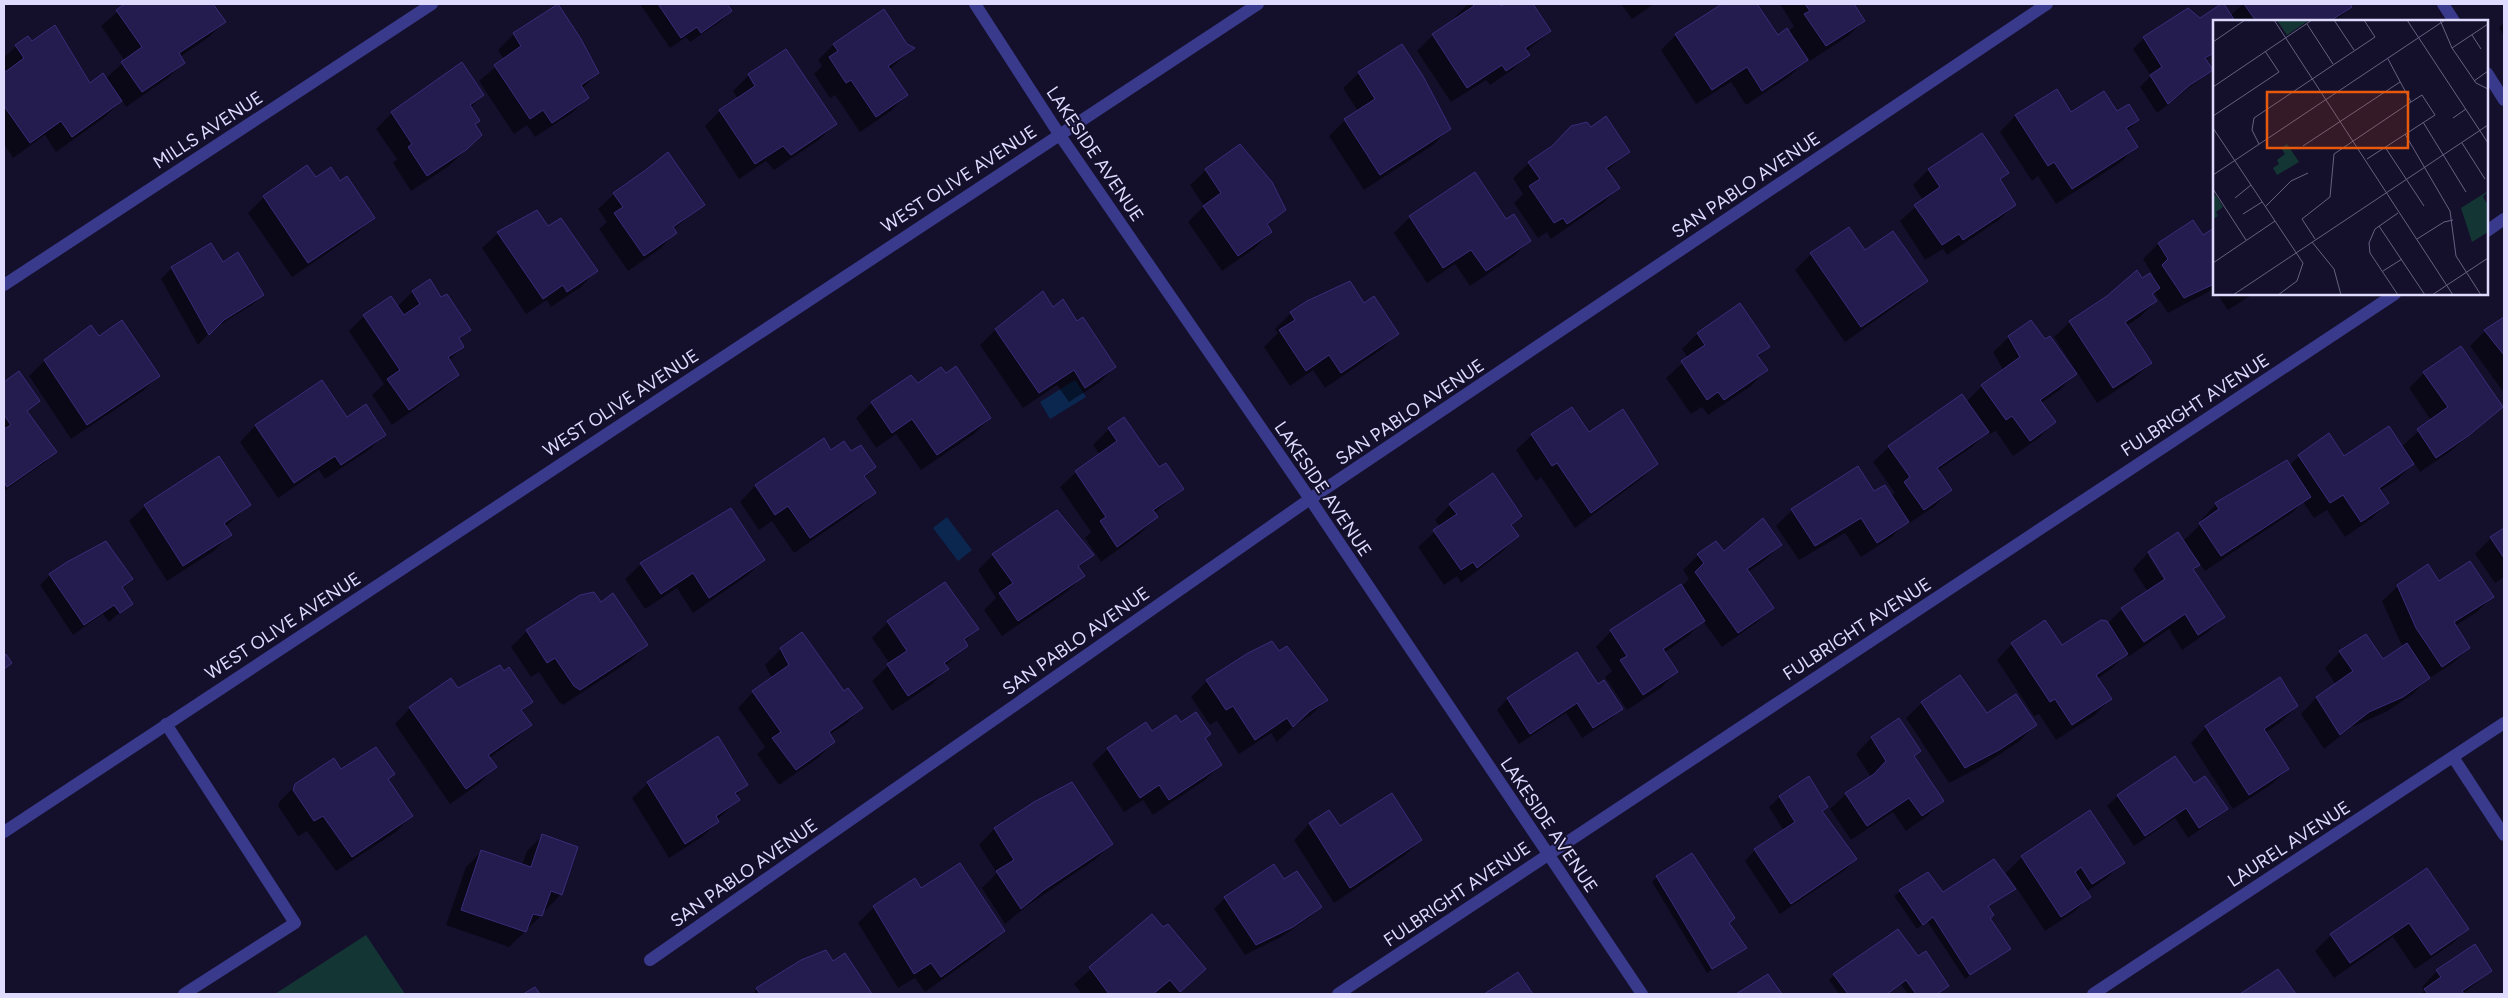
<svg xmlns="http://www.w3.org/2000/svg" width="2508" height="998" font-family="Figtree,sans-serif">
<rect width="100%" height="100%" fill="#14102c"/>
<path fill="#133634" d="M366,935L405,994H275Z"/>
<path fill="#0b2750" d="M1075,380L1086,397L1050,419L1040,402Z
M947,517L972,550L958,561L933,528Z"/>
<path fill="#0007" fill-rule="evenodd" d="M127,4H212L224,22L209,37L180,57L184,62L168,78L126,107L122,100L105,117L56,152L45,135L13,158L4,144V74L7,72L4,67V57L27,37L31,43L90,84L105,79L125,61L101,26Z
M640,4H726L731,11L720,22L690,42L686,37L670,48Z
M1468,4H1498L1501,8L1507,4H1532L1550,31L1526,52L1528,55L1512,70L1490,85L1486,80L1451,102L1417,51L1433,35L1456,19L1455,17Z
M1621,4H1654L1632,19Z
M1724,4H1755L1777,37L1788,32L1794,26L1780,4H1852L1864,21L1848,36L1810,61L1795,39L1793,40L1806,60L1790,76L1746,105L1731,82L1696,104L1661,50L1676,35Z
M2243,4H2349L2350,7L2336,21H2214L2212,41L2214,53L2205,61L2212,70L2157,113L2140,87L2151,76L2133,49L2144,38L2200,19L2230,16Z
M557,5L598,73L582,89L587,98L572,113L535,137L527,125L514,134L479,81L504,60L498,50L514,34Z
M883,11L907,45L913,48L889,70L906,95L891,111L860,132L835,95L830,98L814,74L822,66L818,60L833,45Z
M2504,22V36L2499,28Z
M786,50L835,124L819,140L774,170L766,161L739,179L705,126L720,111L738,99L733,91L749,75Z
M1359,73L1449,129L1433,145L1364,190L1329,136L1345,120L1358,111L1343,88Z
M2056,91L2071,114L2117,113L2138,120L2127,131L2137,146L2121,162L2056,204L2038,176L2032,181L2000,132L2015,116Z
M483,95L470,108L479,121L474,125L481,135L449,166L411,191L393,163L397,159L376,129L392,113Z
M1591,128L1628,152L1607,171L1618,188L1603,203L1551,239L1547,232L1538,238L1514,203L1523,194L1513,178L1529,163L1552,147Z
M1982,134L2008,172L1999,181L2015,204L1999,220L1947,255L1943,249L1925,260L1900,221L1923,200L1913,185L1928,170Z
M307,166L316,179L340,183L373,217L357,233L292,277L248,213L264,197Z
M1206,170L1285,209L1267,226L1271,232L1255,248L1222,271L1188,222L1204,206L1190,185Z
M1474,173L1506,221L1530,241L1514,256L1470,286L1455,264L1427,283L1394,233L1410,217Z
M614,194L703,205L673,230L675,233L660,249L628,271L599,229L607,222L598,209Z
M548,228L596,271L581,287L551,307L547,300L526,314L482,248L498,233Z
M1849,229L1865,252L1926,281L1910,296L1845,342L1795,270L1811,254Z
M2214,229V289L2168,313L2154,292L2152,295L2156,301L2140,317L2126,326L2150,363L2135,378L2097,403L2054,337L2070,322L2142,279L2151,277L2153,275L2143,259L2158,244L2202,237Z
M211,244L223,264L263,294L252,305L213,329L198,345L161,279L172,268Z
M430,281L441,298L469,330L459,340L463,346L449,361L458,375L442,390L392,425L372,395L384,384L349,331L364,316L397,307L412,292Z
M1043,293L1053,308L1115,367L1099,383L1069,402L1057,385L1023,408L980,345L995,330Z
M2217,294H2253L2228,310Z
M1308,302L1364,304L1398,333L1382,349L1325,388L1313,370L1290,386L1264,347L1278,333L1275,329L1291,313Z
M2504,318V393L2470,346L2485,331Z
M91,327L98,338L158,376L143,391L71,439L29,376L44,361Z
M1698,333L1768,346L1757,358L1766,370L1751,386L1708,415L1702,407L1691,414L1666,378L1688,358L1682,349Z
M2009,337L2045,341L2075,374L2060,390L2041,403L2054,422L2039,438L2013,456L1996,431L1990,434L1988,431L1972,447L1937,471L1950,490L1935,506L1908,524L1906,522L1892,537L1861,557L1845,533L1799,560L1776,526L1792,510L1857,468L1874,493L1891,496L1895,493L1873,462L1889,447L1966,402L1982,386L2003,370L1993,352Z
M18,373L38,401L27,412L55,452L44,463L4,491V383Z
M2424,373L2502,407L2451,451L2420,472L2414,463L2397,480L2379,491L2387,503L2371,519L2345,537L2327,510L2314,518L2303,502L2293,512L2205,571L2200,564L2193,571L2223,617L2208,632L2182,650L2169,629L2128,657L2126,654L2111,669L2097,679L2110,699L2095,715L2056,740L2039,714L2034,716L1997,660L2012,644L2061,647L2107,624L2122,609L2148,592L2133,569L2148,553L2178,534L2183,541L2202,523L2201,520L2216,504L2289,466L2299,456L2344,458L2401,447L2431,420L2409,388ZM2148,555H2151L2169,584L2167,585Z
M322,381L347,418L384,435L369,450L325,479L319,470L278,498L240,442L255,426Z
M918,385L990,418L974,434L921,470L896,434L876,448L856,418L872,403Z
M1124,419L1159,469L1182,489L1154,513L1156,517L1141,533L1101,562L1085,538L1091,532L1060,487L1076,472L1100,455L1093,445L1109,429Z
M1588,434L1657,464L1641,479L1575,528L1541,477L1536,481L1516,450L1532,435Z
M824,440L831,451L851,453L875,467L864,478L874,493L859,508L794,553L772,521L759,530L740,502L755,486Z
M249,505L225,527L230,535L214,551L167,581L129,521L145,506Z
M1450,505L1521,516L1511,526L1517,536L1502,552L1461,583L1457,576L1444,585L1418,547L1440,527L1435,520Z
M2504,529V577L2495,583L2475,554L2491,538Z
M1781,545L1765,560L1748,572L1772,608L1756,623L1722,647L1703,621L1688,636L1664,653L1676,672L1661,688L1627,710L1605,677L1612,671L1596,647L1611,631L1681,587L1689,579L1683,570L1698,555Z
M993,555H1092L1078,568L1083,576L1068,591L1002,636L984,610L996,598L978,570Z
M764,559L748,575L693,613L677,588L645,609L625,579L641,564Z
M50,575L132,578L121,589L131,603L109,622L103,614L73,635L40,585Z
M2439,583L2492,597L2477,612L2455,626L2469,648L2453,663L2425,681L2413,694L2386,712L2352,727L2324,749L2301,714L2316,698L2336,685L2325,668L2340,652L2382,661L2403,648L2382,601L2398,586Z
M600,604L646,645L630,661L563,705L559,702L539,672L531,677L511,647L527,631Z
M888,622L977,629L964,642L967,646L945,666L947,669L931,685L892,711L872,681L890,664L872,638Z
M781,649L844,692L861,708L846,724L829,735L834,742L818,758L779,785L757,754L765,747L738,708L753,692L772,678L765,665Z
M1278,653L1326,700L1311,715L1293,727L1277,742L1271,733L1239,754L1217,721L1210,725L1191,697L1207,681L1248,654Z
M1577,654L1598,685L1621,708L1611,719L1582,738L1566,713L1519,744L1497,710L1507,699Z
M457,690L531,701L521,712L530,725L514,740L489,758L495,767L480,783L450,804L395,724L410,708Z
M1922,703L1986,715L2035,725L2020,741L1982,766L1949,783L1906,718Z
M2297,706L2281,722L2265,733L2288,769L2272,784L2233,809L2191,743L2206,727Z
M1899,720L1913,757L1943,801L1927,816L1906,831L1893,812L1851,840L1830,809L1846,794L1871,777L1856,754L1871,738Z
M1181,723L1209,734L1204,739L1221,765L1205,780L1153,815L1143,800L1124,812L1092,764L1108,749Z
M341,771L387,780L411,816L396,832L336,871L307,831L298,836L278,806L280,801L296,785Z
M648,783L747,784L736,795L738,800L717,820L718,822L702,837L669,858L632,798Z
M2193,785L2226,809L2215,819L2188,838L2175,818L2134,846L2107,806L2118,796Z
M1780,797L1827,807L1822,812L1856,859L1845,870L1780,914L1745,861L1755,850L1784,831L1769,807Z
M1034,803L1112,843L1096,859L1027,906L1005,924L982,888L997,873L979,845L994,829Z
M1329,812L1340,828L1421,840L1405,855L1334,903L1294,840L1309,824Z
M542,836L561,894L546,910L543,909L541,916L509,947L446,925L466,867L481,852L522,865L527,851Z
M2022,857L2123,862L2107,878L2086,892L2089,897L2074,912L2045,931L2016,887L1988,907L1989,919L2009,949L1965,979L1927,921L1917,929L1894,896L1928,873L1943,894L2013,887L2015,886L2006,873Z
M1273,866L1283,881L1320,907L1310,917L1281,937L1245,955L1214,909L1225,898Z
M2427,870L2467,929L2452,944L2415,969L2393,937L2334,978L2315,951L2331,935Z
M1657,877L1745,947L1707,973L1652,882Z
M914,880L921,890L1004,931L988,947L925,992L915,978L898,988L858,923L874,907Z
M1152,916L1204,969L1178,994H1082L1074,984Z
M844,955L870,994H752L757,989L832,962Z
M1917,957L1948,985L1937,994H1908L1901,984L1887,994H1839L1829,980L1834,975Z
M2277,971L2294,994H2242Z
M2437,971H2491L2463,994H2421L2424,991L2422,987Z"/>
<path fill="#241b4e" stroke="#392d7a" d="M125,4H213L226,22L179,53L185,63L142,92L121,62L142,47L116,10Z
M558,4L581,39L599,73L581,85L589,98L552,123L543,110L530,119L494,65L521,46L513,33Z
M658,4H727L732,11L701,33L697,27L681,38Z
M1472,4H1500L1501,6L1505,4H1533L1551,31L1525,48L1530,55L1506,71L1502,65L1467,88L1432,34L1474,6Z
M1722,4H1757L1778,35L1787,28L1808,60L1762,91L1747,67L1712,90L1675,34Z
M1805,4H1854L1865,21L1826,46L1804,14L1810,11Z
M2221,4H2224L2235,21H2214V37L2212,38L2214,53L2205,58L2213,70L2190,85L2168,104L2150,75L2162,67L2143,37L2188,8L2200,18Z
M2244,4H2350L2352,7L2330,21H2256Z
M884,9L907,44L915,48L888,66L908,95L876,117L851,80L846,83L829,57L838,51L833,44Z
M55,25L90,83L103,73L122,101L72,137L61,121L30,143L4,106V73L24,58L15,45L28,36L32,41Z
M1402,44L1423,76L1451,129L1380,175L1344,119L1375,99L1358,72Z
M786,49L837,124L791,155L783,146L755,164L719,110L755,86L748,74Z
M462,62L484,95L470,105L480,121L475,124L482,135L466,150L427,176L408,147L412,144L391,112Z
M2057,89L2071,112L2104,91L2117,111L2129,104L2139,120L2126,128L2138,147L2072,189L2054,162L2048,166L2015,115Z
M1606,116L1630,152L1606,168L1620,188L1567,224L1563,218L1554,223L1529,186L1540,179L1528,162L1552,146L1571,126L1587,122L1591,127Z
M1982,133L2009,173L2000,179L2016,205L1963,240L1959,234L1942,245L1914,205L1940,187L1928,169Z
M1240,144L1272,182L1286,210L1267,224L1272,232L1238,256L1203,206L1221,193L1205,169Z
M668,152L705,205L673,227L677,233L644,256L614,213L623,207L613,193L647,169Z
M307,165L316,177L331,167L340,181L347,176L375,218L308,263L263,196Z
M1475,172L1506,219L1514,214L1531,241L1486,271L1471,250L1443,268L1409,216Z
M537,210L548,226L561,218L598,271L567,292L563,285L543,299L497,232Z
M2193,220L2203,235L2214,228V284L2184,298L2162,265L2168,259L2158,243Z
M1849,227L1865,250L1893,231L1928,281L1861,327L1810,253Z
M211,243L223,262L238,252L264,295L224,320L209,335L171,267Z
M2137,270L2142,278L2150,273L2160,288L2152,294L2157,301L2125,322L2152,363L2113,388L2069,321L2107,296Z
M430,279L441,297L447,294L471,330L459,338L464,347L448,357L459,375L409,410L387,379L400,370L363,315L391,296L404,315L420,304L412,291Z
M1350,281L1364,303L1374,296L1399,334L1341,373L1329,355L1306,371L1279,330L1295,320L1290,312L1307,301Z
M1043,291L1053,307L1063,299L1077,321L1083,317L1116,367L1085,388L1074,370L1039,393L995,329Z
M1740,303L1770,347L1757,355L1768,370L1724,400L1718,392L1707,400L1681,361L1705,345L1697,333Z
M2504,317V355L2484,330Z
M122,320L160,376L87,425L44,360L91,325L99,336Z
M2031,320L2045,339L2050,336L2077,374L2040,400L2056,422L2030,441L2012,416L2006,420L1981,385L2020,357L2008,336Z
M2461,346L2503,407L2468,436L2436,458L2417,429L2448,407L2423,372Z
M956,366L991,418L937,455L912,419L892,433L871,402L911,375L918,383L941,367L946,373Z
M19,371L40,401L27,411L57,452L7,487L4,482V429L11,425L4,415V382Z
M322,380L347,417L366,404L386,435L341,465L335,456L294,483L255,425Z
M1962,394L1989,432L1937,468L1952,490L1924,510L1904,482L1910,477L1888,446Z
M1572,407L1589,432L1623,409L1658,464L1591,513L1557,463L1552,466L1531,434Z
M1124,417L1159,467L1166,463L1184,489L1153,510L1158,517L1117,547L1100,521L1106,517L1075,471L1117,441L1108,428Z
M2389,426L2414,464L2379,488L2389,503L2361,522L2343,495L2330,503L2298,455L2329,433L2344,456Z
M824,438L831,450L844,441L851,451L861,445L876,467L864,476L876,493L810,538L788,506L775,515L755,485Z
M219,456L251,505L224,523L232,535L183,566L144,505Z
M2287,460L2311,497L2221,556L2199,523L2219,509L2215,503Z
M1858,466L1874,491L1885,485L1909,522L1877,543L1861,518L1815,546L1791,509Z
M1493,473L1522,516L1511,525L1519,536L1477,568L1473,562L1461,570L1433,530L1457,514L1449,504Z
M731,508L765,560L709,598L693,573L661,594L640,563Z
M1057,510L1094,555L1078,566L1085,576L1018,621L999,593L1013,583L992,554Z
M1763,518L1782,545L1747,569L1774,608L1738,633L1695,572L1704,563L1697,554L1716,541L1724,551Z
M2504,528V558L2490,537Z
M2178,532L2200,565L2193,569L2225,617L2198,635L2185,614L2144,642L2121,608L2165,579L2148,552Z
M106,541L133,579L122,587L133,604L120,613L114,605L84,625L49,574L67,562Z
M2470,561L2494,597L2454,622L2470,648L2442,667L2416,628L2397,585L2428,564L2439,581Z
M945,582L979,629L964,639L968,646L944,663L949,669L908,696L887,664L907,651L887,621Z
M1681,584L1705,621L1663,649L1678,672L1643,695L1620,660L1627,656L1610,630Z
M594,592L601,602L613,593L648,645L580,690L574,686L555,658L547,663L526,630L580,595Z
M2045,620L2062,645L2101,620L2107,621L2128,654L2096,675L2112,699L2072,725L2055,699L2050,702L2011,643Z
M802,632L844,691L848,688L863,708L829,732L835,742L796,770L772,738L781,732L752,691L789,665L780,648Z
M2366,634L2383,659L2407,643L2430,678L2403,697L2369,712L2340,735L2316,697L2353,671L2339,651Z
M1272,641L1279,651L1287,646L1328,700L1310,711L1293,727L1287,718L1255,740L1233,706L1226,710L1206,680L1248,653Z
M1577,652L1598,684L1604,680L1623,709L1593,728L1577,703L1530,734L1507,698Z
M6,654L12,663L4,669V656Z
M500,665L504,671L509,667L533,702L521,710L532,725L488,755L497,767L466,789L409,707L451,678L458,688Z
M1960,675L1987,713L2016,694L2037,725L1999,750L1965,768L1921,702Z
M2280,677L2298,706L2264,729L2289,769L2249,795L2205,726Z
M1196,712L1211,734L1205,738L1222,765L1169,800L1159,785L1140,798L1107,748L1146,722L1152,731L1176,715L1181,722Z
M1899,718L1921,751L1914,756L1944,801L1922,816L1909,798L1867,826L1845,793L1874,774L1886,761L1871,737Z
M718,736L748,785L735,793L740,800L716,816L719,822L685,844L647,782Z
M376,747L395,774L388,779L413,816L352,857L323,816L314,821L293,790L295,784L334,758L341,769Z
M2175,756L2194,783L2205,776L2228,809L2199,828L2186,808L2145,836L2117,795Z
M1809,776L1828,807L1822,811L1857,859L1791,904L1754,849L1795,822L1779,796Z
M1072,782L1113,844L1044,890L1021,909L996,871L1014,860L994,828L1034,802Z
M1392,793L1422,840L1350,888L1309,823L1329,810L1340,826Z
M2090,810L2125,863L2092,884L2081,867L2075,872L2091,897L2061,917L2021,856Z
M542,834L578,847L562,895L551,891L542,916L533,914L526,932L461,910L481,850L531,867Z
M1692,853L1735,918L1729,923L1747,948L1712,969L1656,876Z
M1994,859L2016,889L1988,906L1994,915L1990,918L2011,949L1970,975L1933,917L1923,925L1899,890L1928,872L1943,892Z
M960,863L1005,931L941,977L931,963L914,974L873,906L915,878L921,888Z
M1274,864L1284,879L1297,871L1322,907L1293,927L1256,945L1224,897Z
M2427,868L2469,929L2431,955L2409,923L2350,963L2330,934Z
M1152,914L1163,927L1168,924L1206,969L1180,992L1170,980L1153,994H1109L1089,967Z
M1898,929L1918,956L1926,951L1949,986L1937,994H1916L1906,980L1887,994H1848L1833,974Z
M2475,944L2492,971L2462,991L2464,994H2428L2424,989L2441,977L2436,970Z
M826,950L833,961L845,953L872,994H760L756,988L801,960Z
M2278,969L2296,994H2240Z
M1518,972L1533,994H1484Z
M1768,974L1782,994H1736Z
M535,987L540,994H523Z"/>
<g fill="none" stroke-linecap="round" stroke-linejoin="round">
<path stroke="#3a3a8c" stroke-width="12" d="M166,724L295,923L184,994"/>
<path stroke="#3a3a8c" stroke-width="12" d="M2443,4L2454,21
M2487,73L2504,100
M2487,231L2504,219
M4,285L432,4
M2453,757L2504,835
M650,960L1310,499L2047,4
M1338,994L2395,294
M2093,994L2504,723"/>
<path stroke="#3a3a8c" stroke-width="12" d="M975,4L1059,134L1310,499L1642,994
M4,832L1258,4"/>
</g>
<g text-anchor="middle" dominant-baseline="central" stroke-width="4" stroke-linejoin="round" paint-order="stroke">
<g font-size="18" fill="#dedbff" stroke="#14102c">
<text transform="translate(208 130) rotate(-33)">MILLS AVENUE</text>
<text transform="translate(1095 154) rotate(56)">LAKESIDE AVENUE</text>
<text transform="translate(959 179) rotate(-33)">WEST OLIVE AVENUE</text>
<text transform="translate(1746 185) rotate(-34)">SAN PABLO AVENUE</text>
<text transform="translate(621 403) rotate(-33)">WEST OLIVE AVENUE</text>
<text transform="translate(2195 405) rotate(-33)">FULBRIGHT AVENUE</text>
<text transform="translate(1410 412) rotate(-34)">SAN PABLO AVENUE</text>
<text transform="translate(1323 489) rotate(56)">LAKESIDE AVENUE</text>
<text transform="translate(283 626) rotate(-33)">WEST OLIVE AVENUE</text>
<text transform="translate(1857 629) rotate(-33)">FULBRIGHT AVENUE</text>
<text transform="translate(1076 641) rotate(-35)">SAN PABLO AVENUE</text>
<text transform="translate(1549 825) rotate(56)">LAKESIDE AVENUE</text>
<text transform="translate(2289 844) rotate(-33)">LAUREL AVENUE</text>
<text transform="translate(744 873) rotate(-35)">SAN PABLO AVENUE</text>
<text transform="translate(1457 894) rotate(-34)">FULBRIGHT AVENUE</text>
</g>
</g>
<g transform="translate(2213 20)">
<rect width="275" height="275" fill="#14102c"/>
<path d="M64,0H96L74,15ZM74,124L86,142L64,155L60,148L66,144L64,140L72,134L68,128ZM275,171L270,177L275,185V212L259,222L248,188ZM3,175L10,187L3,192L5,196L0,199V177Z" fill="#133634"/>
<path fill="none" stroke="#656180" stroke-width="1" d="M61,0L240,275M121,0L141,30M194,0L275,123M227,0L239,28L263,63L275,69M94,4L120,44M259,15L268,29M0,22L32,0M239,28L275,4M261,61L275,51M0,67L99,0M0,96L66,52L52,31M240,98L253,89M210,102L253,172M0,108L90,243L84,261L65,275M192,114L237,191L243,236L268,275M249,123L272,159M46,124L39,110L41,98L162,17L151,0M90,126L187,62M172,127L211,186M154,139L222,95L209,75L198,82L175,39M0,155L232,0M0,169L33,220M22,178L38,165M52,187L78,161L95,153M185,193L162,209L156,223L157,233L185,275M30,194L49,182M166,206L212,275M102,219L89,199L117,177L121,134L198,82M204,219L231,202L240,200M99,222L121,249L128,275M0,243L62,201M170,251L189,239M20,275L275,105M219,275L275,238"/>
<path fill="#e8590c" fill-opacity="0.15" stroke="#e8590c" stroke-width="2.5" d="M54,72H195V128H54Z"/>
<rect width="275" height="275" fill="none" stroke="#dedbff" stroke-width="2.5"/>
</g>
<rect width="2508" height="998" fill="none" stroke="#dedbff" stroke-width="10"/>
</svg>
